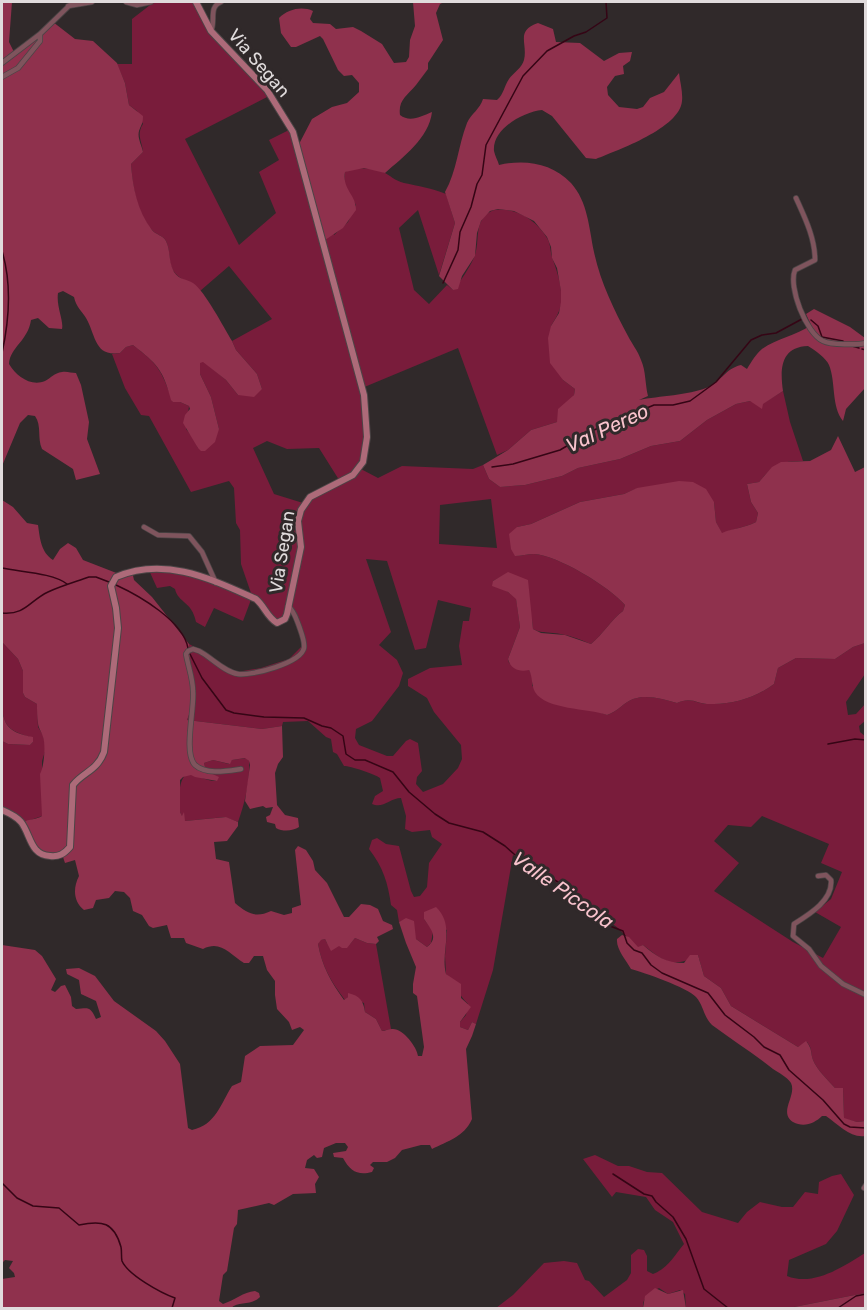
<svg xmlns="http://www.w3.org/2000/svg" width="867" height="1310" font-family="Rubik,sans-serif">
<rect width="100%" height="100%" fill="#30292a"/>
<path fill="#791c3b" fill-rule="evenodd" d="M154,2H195L213,33L271,95L185,139L239,245L276,213L259,172L279,160L269,140L291,129L334,235L348,222L356,205L344,185L345,172C356,166 371,168 383,172C390,175 395,181 404,183C418,186 432,188 446,194L455,223L439,275L418,210L399,228L414,290L429,304L447,285L453,290C459,284 472,264 475,255C480,240 474,224 488,213C493,209 500,209 506,210C523,212 538,223 547,238C551,244 550,253 553,260C558,274 563,290 561,305C559,313 555,319 551,326L563,380L575,389L574,395L557,422L531,430L508,450L497,455L458,348L362,388L367,427L359,468L378,478L402,466L473,469L483,465L489,479L500,487L525,485L562,476L578,468L620,459L651,446L680,441L707,420L736,404L750,401L762,404L783,391L790,422L803,461C778,461 774,465 759,482L747,484L751,502L758,513L756,522C745,528 733,528 722,534L716,522L714,502L638,488L624,494L580,502L531,524L517,527L515,556C521,556 528,554 534,554C557,555 610,587 625,605L623,611C611,620 603,634 591,644C579,639 566,634 553,633C545,632 541,633 533,629L532,620L508,573L493,581L516,598L520,627L508,659L509,663L529,670L533,677L532,686L607,715C617,712 623,703 633,699C646,694 664,699 677,703C691,696 696,704 710,704C732,705 757,697 774,684L778,668L796,658L835,659L853,647L865,643V674L846,702L848,715L856,714L866,703L865,721L859,726L860,732L866,737L865,1121L857,1122L844,1119L843,1088H835C828,1080 817,1070 813,1060C810,1052 813,1050 807,1042L798,1047L731,1006L721,988L704,976L698,955C672,969 665,962 643,945L638,948L618,928L559,884L513,855L493,970L476,1024L472,1022L468,1030L460,1027V1022L466,1015L468,1004C458,995 456,982 446,974L445,956L447,930L424,919L433,931L431,943L427,947L416,939L406,919L399,922L397,910L391,905C388,883 383,867 369,849L372,840L377,838L386,844L399,846L411,891L414,897L420,896L427,887L429,863L442,844L432,837L430,830L412,832L405,829L406,816L401,798C390,798 383,809 372,804L375,796L383,791L380,778C375,774 350,766 344,766L337,754L333,752L331,739L326,737L308,721L283,722L282,726L262,729L187,720L194,702L189,644L210,655L226,668L237,672L261,668L289,659L301,647L302,634L290,607L286,615L278,622L252,597L243,621L214,608L205,627L196,622C192,601 178,603 175,589L170,586L157,588L148,568L171,569L252,596L241,564L240,530L236,523L234,488L229,481L191,492L149,416L141,415L125,388L112,354L120,353L126,347L133,345C160,366 161,370 173,402H180L189,406L186,429L195,440L198,448L219,429L211,397L200,374V362L203,361L226,380L238,395L262,389L257,374L236,350L232,341L272,319L229,266L200,291C192,282 186,283 178,276C166,266 172,253 166,241C163,235 156,235 152,230C136,211 133,188 131,164L143,152C142,141 136,135 143,124L137,111L129,105L125,83L117,64H132V19ZM267,441L287,449L319,448L341,483L303,503L274,494L253,448ZM491,499L497,548L439,544L440,505ZM366,559L387,561L415,650L426,648L438,600L471,608L469,621H463L459,646L462,665L430,668L408,679V686L427,698L434,712L461,745L462,759L458,768L443,784L423,792L416,784L417,777L422,771L418,743L410,739L406,741L393,756H387L359,745L355,738L356,729L372,721L399,686L403,673L397,660L379,645L391,632ZM762,816L829,844L821,863L842,872L831,899L815,912L841,927L823,958L793,942L714,891L739,863L714,841L728,825L751,827Z
M2,642L18,659L23,671V693L25,697L37,704L38,727L43,735L46,748L42,761V816L22,823L2,810V741L8,744L30,745L33,742V738C21,734 7,731 4,718C2,713 3,708 2,703Z
M246,758L249,761C250,782 245,802 238,822L225,817L185,821C183,818 181,815 180,812C178,804 178,774 189,774C199,775 207,782 217,781L206,771L204,763L213,760L229,764L232,760Z
M355,938L367,943L376,944L391,1029L382,1031L376,1019L365,1012L364,1003L348,997L345,1000C331,982 322,966 318,944L320,940L325,939L327,943L339,946L350,944Z
M595,1155L618,1166H629L647,1172L662,1173L702,1212L738,1223L747,1212L760,1202L782,1207H793L805,1192L818,1194L819,1182L832,1176L841,1174L854,1195L837,1231L826,1244L789,1260L787,1276C814,1287 844,1266 865,1253V1293L789,1308H686L685,1294L680,1290L668,1294L659,1288C650,1293 642,1297 643,1308H496L513,1295L544,1263L564,1261L577,1263L585,1280L589,1281L604,1297L627,1280L631,1273V1255L638,1249L644,1250L647,1256V1271L653,1274C668,1268 674,1256 684,1244L673,1222L655,1210L646,1197L616,1192L612,1197L583,1159Z"/>
<path fill="#8f314d" d="M2,2H12L9,42L15,54L53,22L75,39L93,41L117,63L125,83L129,105L143,116C143,124 141,125 139,131C137,138 142,146 143,152L131,164C133,188 137,210 152,230C156,235 163,235 166,241C171,251 168,261 174,272C179,280 187,279 193,283C205,291 224,328 232,341L236,350L257,374L262,389L254,397L238,395L226,380L203,362L200,363V374L211,397L219,429L215,442L205,451H201L198,448L183,423L185,415L190,409L189,406L180,402H173L171,400C163,369 157,364 133,345L126,347L120,353C94,357 96,335 86,318C82,311 76,307 74,297L63,291L58,293C56,306 64,321 62,329L49,328L38,318L31,320C28,341 10,347 9,364C16,376 31,387 45,381C51,378 54,373 62,372C67,371 71,373 76,373L81,385L89,422L87,439L100,474L76,480L73,469L42,449C37,438 42,426 35,416L28,415L20,423L2,466Z
M413,2H444L440,4L436,13L443,40L428,63V69C424,74 420,80 416,85C407,96 398,100 400,115C410,123 422,116 432,112C429,138 403,157 385,173L364,168L345,172C342,190 356,194 356,210L343,228L325,240L298,146L312,119L332,107L347,103L359,92V83L352,75L344,76L338,70L323,39L320,36L296,47H291L281,33L279,18C288,9 302,6 313,11L310,19L313,23L330,24L336,29L353,27L361,31L382,44L394,63L406,62L409,57L410,40L415,26Z
M538,23L553,29L556,42L580,43L604,61L619,53L632,52L630,61L623,66L624,74L615,76L607,87L608,95L619,107L637,109L643,107L650,98L664,92L679,73C680,82 683,92 682,101C680,128 618,150 596,159L586,158L552,116L542,110C523,112 492,129 494,151C495,156 498,161 499,165C525,159 552,163 571,183C588,202 589,228 594,252C600,281 614,310 628,336C632,344 638,351 641,360C646,371 645,384 648,396L639,400C659,396 689,395 706,388C721,383 724,369 741,365L747,369C751,362 756,354 762,349C777,338 796,336 811,325L806,314L814,309L850,327L865,338V388L846,409L843,421C831,406 836,382 829,365C826,358 815,350 808,346C780,347 780,370 783,391L763,404L762,409L750,401L736,404L707,420L680,441L651,446L620,459L578,468L562,476L525,485L500,487L489,479L483,465L508,450L531,430L557,422L558,409L574,395L575,389L563,380L550,363L548,338L551,326L559,313L561,302V291L557,268L552,258L551,247L547,237L534,221L514,211L498,209L490,211L481,221L477,233L475,256L462,276L458,289L453,290L439,276L455,223L445,192C457,171 458,146 467,123C471,114 480,109 483,99L497,100C504,94 504,86 509,79C513,73 522,68 524,60C528,43 515,31 538,23Z
M838,436L855,472L865,467V643L853,647L835,659L796,658L778,668L774,684C757,697 732,705 710,704C697,704 691,696 677,703C664,699 646,694 633,699C623,703 617,712 607,715C588,708 546,710 535,692C531,685 533,677 529,670C520,672 511,670 508,659L520,627L516,599L508,592L492,586L493,581L508,572L528,580L533,629L541,633L565,635L591,644C603,634 611,620 623,611L625,605C610,587 557,555 534,554C528,554 521,556 515,556L511,549L509,534L517,527L531,524L580,502L624,494L637,488L679,481L693,482L706,489L714,502L716,522L722,533C733,528 745,528 756,522L758,513L751,502L747,484L759,482L772,467L781,462L810,461L831,450Z
M2,500L13,507L27,523L38,525C40,539 41,552 53,560L60,549L68,543L76,548L83,560L119,574L132,571L134,580L152,597L189,644L194,702L187,720L262,729L282,726L283,757L278,764L275,773L277,805L285,815L298,818L299,827C293,831 283,832 276,828L275,824L267,822L266,817L270,815L273,807L266,808L263,806L250,809L245,801L250,765L249,761L245,758L232,760L230,764L213,760L204,763L206,771L219,777L217,781L195,777L191,775L183,777L180,780V812L182,816L184,812L185,821L226,817L238,822V826L227,841L214,842L216,859L229,862L235,903C248,914 256,918 271,911L284,915L292,913V908L301,905L295,850L298,846L306,850L313,861L315,870L327,883L344,917H349L361,904L370,905L378,909L383,921L392,925L393,929L377,937L379,941L376,944L367,943L355,938L347,948H342L339,946L331,951L325,939L321,940L318,944C322,966 331,982 344,1000L348,997V993C360,996 363,1000 365,1012L376,1019L382,1031C385,1031 388,1029 392,1029C403,1028 417,1047 418,1056H422L424,1047L417,996L413,993V984L416,967L406,943L399,922L406,918L414,921L416,939L427,947C439,938 431,929 424,919V912L436,907C456,926 440,951 446,974L461,984V998L471,1007L460,1022V1027L468,1030L472,1022L476,1024L472,1036L466,1049L472,1119C464,1137 448,1141 432,1149L430,1145H421L402,1150L395,1158L387,1162H373L370,1165L374,1168L372,1172C358,1176 350,1171 343,1158L334,1157L333,1153L346,1151L348,1147L345,1143H336L324,1148L322,1157L317,1158L314,1155L307,1160L305,1168L314,1169L319,1177L315,1184L316,1193L293,1194L274,1205L269,1203L238,1210L237,1224L234,1228L227,1271L223,1275L219,1301L223,1304C235,1300 243,1292 255,1291L259,1293L260,1297C251,1306 239,1301 231,1308H2V1279L15,1277L14,1273L9,1268L13,1261L5,1260L2,1263V945L35,950L42,956L56,979L51,990L55,992L61,986L65,985L71,997L72,1006L76,1009C89,1008 90,1006 96,1019L101,1017L96,1001L81,994L79,980L67,974L66,969L79,968L95,976L114,1001L156,1031L165,1041L180,1064L188,1128L192,1130C216,1125 221,1103 232,1086L241,1082L245,1056L260,1046L293,1045L304,1030L300,1027L292,1030L289,1022L277,1009L275,995V981L267,970L263,956H254L249,963H244C229,954 221,940 203,949L186,943L184,938H171L167,925L153,928L149,926L142,915L133,911L130,898L124,892L115,891L109,898L96,900L93,908L84,910C73,901 73,888 79,876L75,860L65,863L62,854L38,852L22,823C30,818 36,820 42,816L40,774C44,767 46,745 43,737C42,732 38,728 38,723C37,717 37,710 37,704L25,697L23,693V671L18,659L2,642Z
M2,703C4,709 2,713 4,718C7,731 21,735 33,737V742L30,745L8,744L2,741Z
M622,935L629,937L638,947L643,945C656,956 666,963 684,963L690,955H698L704,976L721,988L731,1006L798,1047L806,1041C813,1050 810,1052 813,1060C817,1070 828,1080 835,1088H843L844,1118L857,1122L865,1121V1136C850,1138 839,1125 826,1116H822C815,1123 804,1128 793,1122C778,1112 797,1096 791,1083C787,1077 779,1073 773,1069C753,1053 732,1040 712,1025C703,1016 704,1006 696,997C688,988 643,972 631,969C626,960 616,949 617,939Z
M655,1288L668,1294L683,1290L686,1308H643L645,1296Z
M865,1293V1308H789Z"/>
<g fill="none" stroke-linecap="round" stroke-linejoin="round">
<path stroke="#350515" stroke-width="1.5" d="M2,251C12,284 9,321 2,353
M443,283L458,250L460,232L471,207L477,184L482,175L486,145L523,76L547,51L574,36L586,32L607,18L606,2
M811,320L818,326L822,337L843,341
M852,346L859,348
M862,349L866,350
M492,467L513,464L560,450L594,430L654,405H673L690,401L716,382L751,340L762,335L776,333L802,319
M2,568C21,572 53,573 67,584
M116,585C140,596 183,621 188,648
M2,613C26,615 29,601 48,592C61,586 75,582 89,577H96L109,582
M190,654L202,678L226,710L234,713L264,717L304,718L322,726L331,728L343,736L346,754L355,760H365L393,772L409,792L435,814L449,823L483,832L505,846L522,861L558,882L573,896L575,900L590,910L602,923L623,931L627,943L634,950L642,953L651,965L662,973L708,993L725,1015L754,1037L764,1047L780,1055L789,1070L823,1100L844,1124L850,1127L866,1128
M828,744L855,739L866,740
M613,1174L644,1194L652,1196L656,1202L673,1217L686,1239L704,1289L728,1308
M2,1183L17,1198L33,1206L59,1208L79,1225C102,1220 114,1222 121,1247C122,1252 121,1257 122,1261C128,1275 161,1293 175,1298L172,1308
M838,1308L856,1296L866,1294"/>
<g stroke="#4c4546" stroke-width="6">
<path id="street" d="M126,2L137,5L151,2
M68,6L92,2
M211,31C216,21 208,7 221,2
M2,63L40,34L73,2
M2,77L18,68L40,41V34
M796,198C805,218 815,238 815,260L795,270C788,287 806,333 823,341C831,345 858,345 866,343
M144,527L158,535L189,536L202,552L216,583
M241,769C227,771 206,775 195,765C183,753 195,707 193,691C193,679 188,666 186,654L188,651L193,649L199,651C211,657 224,672 238,674C252,676 301,663 304,648C305,641 301,632 299,626C296,618 294,611 288,606
M818,876L826,875L831,880C833,900 810,914 794,924L793,936L809,949L821,966L843,984L866,995
M864,1188L866,1185"/>
</g>
<g stroke="#4c4546" stroke-width="8">
<path id="secondary" d="M2,810C9,813 16,816 21,822C31,835 30,855 50,856C59,857 64,854 70,847L73,785C83,772 97,771 104,752L118,628L116,608L111,586L116,577C165,556 211,579 256,599C265,607 267,617 277,623L285,619L287,614L301,547L298,521L301,510L310,497L353,475L363,462L367,437L364,395L293,132L267,90L211,31L196,2"/>
</g>
<use href="#street" stroke="#7f545d" stroke-width="4.5"/>
<use href="#secondary" stroke="#ad6a79" stroke-width="6"/>
</g>
<g text-anchor="middle" dominant-baseline="central" stroke-width="6" stroke-linejoin="round" paint-order="stroke">
<g font-size="18" fill="#e0dbdc" stroke="#30292a">
<text transform="translate(259 63) rotate(49)">Via Segan</text>
<text transform="translate(282 552) rotate(-81)">Via Segan</text>
</g>
<g font-size="20" font-style="italic" fill="#f9c3cd" stroke="#30292a">
<text transform="translate(607 428) rotate(-25)">Val Pereo</text>
<text transform="translate(563 890) rotate(35)">Valle Piccola</text>
</g>
</g>
<rect width="867" height="1310" fill="none" stroke="#e0dbdc" stroke-width="6"/>
</svg>
